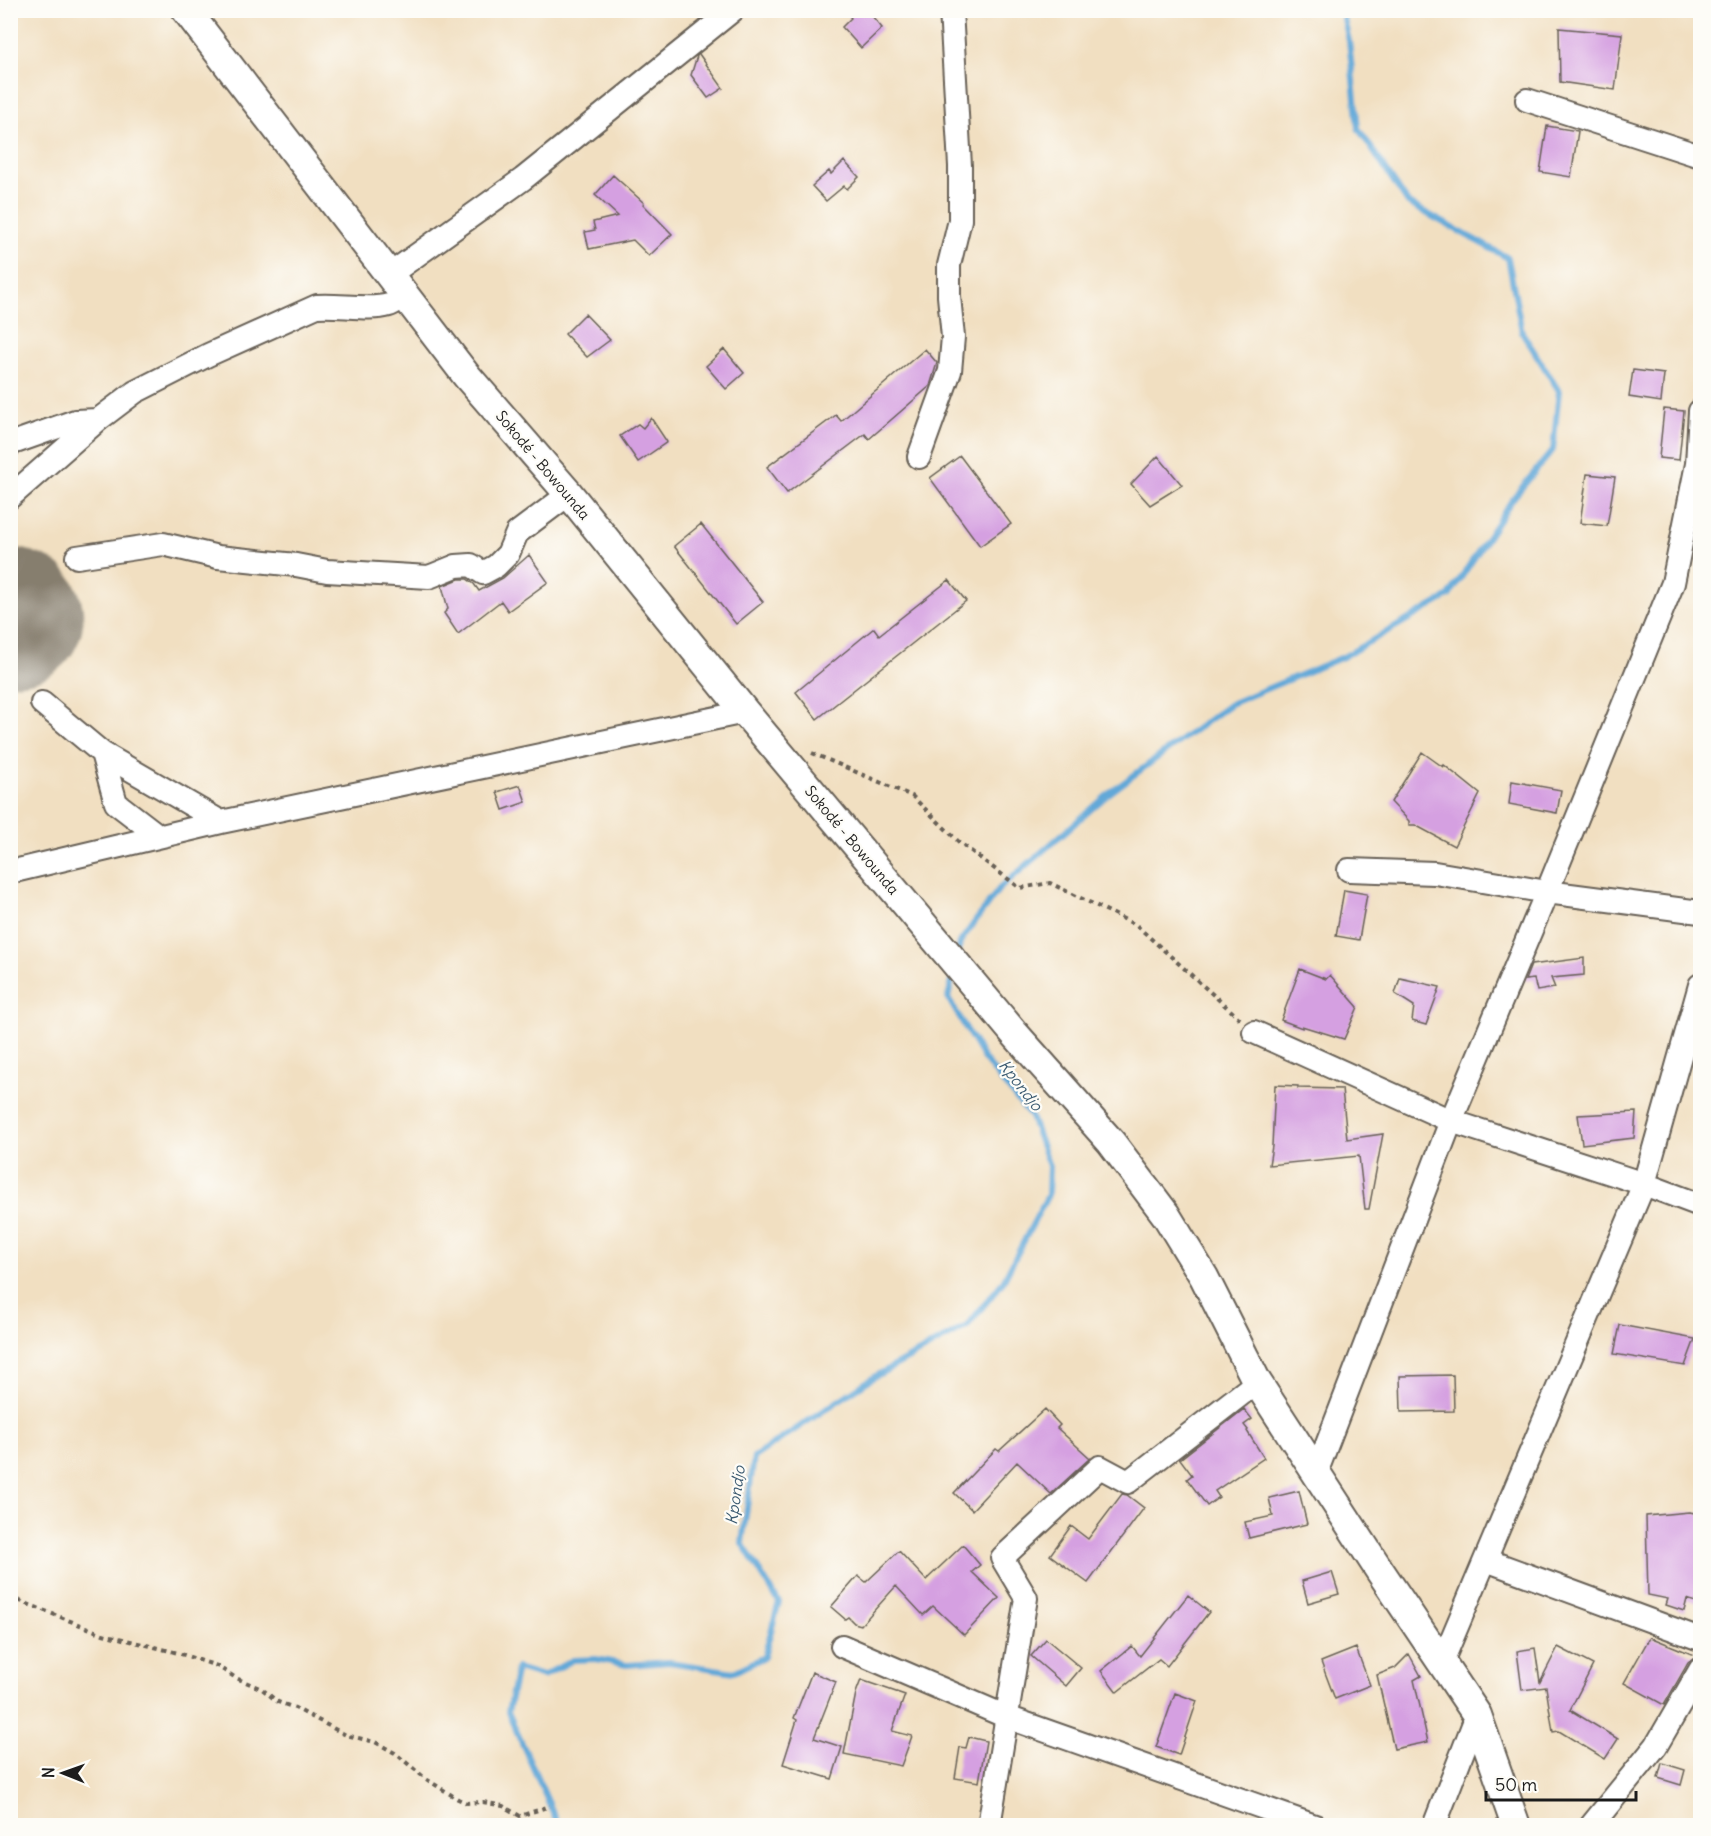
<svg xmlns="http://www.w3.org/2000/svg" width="1711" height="1836" font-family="Delius,sans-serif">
<rect width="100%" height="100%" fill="#fdfcf7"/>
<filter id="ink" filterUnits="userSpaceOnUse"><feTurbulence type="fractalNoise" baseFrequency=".0167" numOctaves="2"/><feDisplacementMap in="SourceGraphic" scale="12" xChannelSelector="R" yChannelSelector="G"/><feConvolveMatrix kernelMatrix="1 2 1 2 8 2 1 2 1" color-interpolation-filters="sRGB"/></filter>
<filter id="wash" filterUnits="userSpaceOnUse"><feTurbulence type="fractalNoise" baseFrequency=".008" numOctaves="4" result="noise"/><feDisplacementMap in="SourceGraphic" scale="24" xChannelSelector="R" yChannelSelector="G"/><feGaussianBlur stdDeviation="1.35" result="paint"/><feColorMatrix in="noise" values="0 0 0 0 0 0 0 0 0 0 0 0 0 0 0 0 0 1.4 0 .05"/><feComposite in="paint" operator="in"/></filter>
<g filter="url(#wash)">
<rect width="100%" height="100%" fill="#f1dfc1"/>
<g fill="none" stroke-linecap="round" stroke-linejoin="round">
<path stroke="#62a8d8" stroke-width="6" d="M958,953L960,942L999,889L1111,792L1230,704L1343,657L1449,596L1514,497L1553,450L1559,391L1522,332L1508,258L1408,203L1358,128L1349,41L1342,10
M559,1826L508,1712L517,1668L543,1676L573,1660L596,1659L627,1665L669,1662L734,1672L764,1657L779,1602L742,1543L754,1457L874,1377L967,1326L1002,1283L1048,1195L1049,1166L1031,1117L984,1059L948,998L953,975"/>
<path stroke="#867e6e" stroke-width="135" d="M10,615L16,617"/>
</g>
<g id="blocks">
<path fill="#d5a0e1" d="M845,10H867L882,28L861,48L842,27L851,18Z
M1559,28L1622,34L1615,90L1560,82Z
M699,54L723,88L708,98L691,75L697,56Z
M1547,126L1578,131L1571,177L1540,172Z
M844,161L859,177L847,189L844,186L826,201L812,186L829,171L831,174Z
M613,175L644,203L643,204L672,234L649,256L633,240L589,249L585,232L595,230L593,222L618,216L595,195Z
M585,314L610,340L587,357L565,334Z
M724,349L744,373L726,389L706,366Z
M925,349L937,363L930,386L869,439L865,434L787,493L767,467L836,415L841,421Z
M1633,370L1664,374L1661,402L1629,397Z
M1664,409L1684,411L1679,460L1659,458Z
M651,418L667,442L638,462L620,436L638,424L643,428Z
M960,456L1011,524L980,546L930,478Z
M1158,456L1182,485L1150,505L1131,484Z
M1587,474L1615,477L1607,526L1580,523Z
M701,524L763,602L736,624L674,546Z
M529,555L548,582L508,611L501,601L458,634L444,613L448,609L442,586L459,579H467L474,584L479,591L503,578Z
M949,580L966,601L817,719L796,692L874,628L879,635Z
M1422,752L1443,767L1444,765L1480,794L1454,846L1415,825H1409V821L1391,802Z
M1512,781L1561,790L1557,813L1509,804Z
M520,785L526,802L503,810L497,792Z
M1344,890L1367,894L1359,940L1336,936Z
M1584,958V975L1551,978L1555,988L1537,991L1534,979L1525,980L1531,965Z
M1300,969L1326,979L1330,975L1358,1007L1344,1039L1302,1026V1028L1281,1020Z
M1400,978L1440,987L1426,1025L1412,1021L1414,1006L1395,994Z
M1275,1085L1298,1086V1088L1342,1089L1347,1139L1383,1134L1369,1209H1365L1359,1156L1269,1165L1272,1146Z
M1636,1112L1634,1138L1582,1144L1578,1115Z
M1620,1325L1695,1339L1685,1366L1614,1354Z
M1453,1375L1454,1411L1401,1412L1400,1376Z
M1045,1409L1060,1425L1057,1428L1090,1458L1051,1494L1017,1462L972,1510L954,1493L996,1449L999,1451Z
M1244,1409L1252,1419L1244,1425L1248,1430L1247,1431L1264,1458L1215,1491L1219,1497L1207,1506L1187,1479L1192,1475L1180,1459Z
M1299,1491L1307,1524L1249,1538L1245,1522L1273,1516L1269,1498Z
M1122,1494L1127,1495L1144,1508L1088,1583L1050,1555L1071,1526L1088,1539Z
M1689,1512L1701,1514V1604L1687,1599L1684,1611L1666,1605L1668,1599L1648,1595L1646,1516Z
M963,1545L980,1565L972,1572L999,1598L964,1635L933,1606L923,1615L896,1586L861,1625L854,1623L848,1617L845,1619L831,1607L858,1576L866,1582L899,1551L926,1580Z
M1332,1572L1339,1594L1308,1603L1302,1581Z
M1188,1595L1209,1612L1167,1666L1159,1659L1117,1692L1101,1671L1132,1646L1140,1656Z
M1650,1637L1699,1657L1693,1659L1688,1663L1664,1705L1624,1683Z
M1046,1639L1081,1668L1066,1686L1031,1656Z
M1558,1647L1593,1665L1570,1710L1618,1739L1605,1759L1559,1731L1553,1732L1546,1687L1522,1690L1517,1651L1535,1648L1540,1682Z
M1356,1648L1370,1685L1335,1699L1321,1662Z
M1409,1654L1421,1676L1414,1680L1428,1742L1394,1749L1377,1675L1395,1668Z
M812,1672L836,1682L814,1738L842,1747L832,1779L783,1764L797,1720L794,1718Z
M861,1680L905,1695L892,1731L912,1736L901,1766L844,1754L856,1693Z
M1175,1693L1197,1701L1179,1755L1156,1747Z
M969,1737L986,1741L979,1782L955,1778L960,1747L966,1748Z
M1662,1763L1685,1770L1681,1785L1658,1778Z"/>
</g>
</g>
<g filter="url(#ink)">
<use href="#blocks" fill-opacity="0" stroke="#676056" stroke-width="1.5"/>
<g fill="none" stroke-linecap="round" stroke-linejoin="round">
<g stroke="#676056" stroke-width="26">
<path id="minor" d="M1527,100L1700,156
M389,275L523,179L733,10
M10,444L75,421L98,420L135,392L208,355L317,306C338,304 370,311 389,305C394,304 400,298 405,295
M919,457L950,371L953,337L949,296V265L960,220V166L951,10
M10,497L98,420
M77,557L163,544L218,557L296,565L327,571L429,577L456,566L471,565L483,573L496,566L508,554L517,533L569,494
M42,703L102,753L221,822
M102,753L116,803L159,836
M1349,870L1435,873L1547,892L1700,912
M10,872L221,822L745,712
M1254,1032L1451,1121L1644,1184L1700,1205
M1316,1473L1451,1121L1547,892L1673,583L1697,464L1700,411
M1486,1560L1700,1639
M842,1646L1007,1717L1315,1826
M1442,1662L1644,1184L1700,985
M989,1826L1026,1598L1002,1558L1100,1467L1128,1482L1257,1382
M1434,1826L1477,1715
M1591,1826L1656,1746L1700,1670"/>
</g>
<g stroke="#676056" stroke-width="32">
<path id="major" d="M186,10L466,375L569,494L745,712L1014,1033L1111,1142L1166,1215L1204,1277L1257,1382L1380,1571L1477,1715L1516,1826"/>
</g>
<path stroke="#676056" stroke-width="4" stroke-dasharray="4.5 4.5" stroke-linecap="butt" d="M812,753L912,796L959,842L1020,888L1050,883L1136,925L1240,1019
M10,1597L103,1634L178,1653L217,1666L236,1678L262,1689L278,1702L295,1708L346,1735L375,1742L395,1753L426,1779L458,1799L467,1803L483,1802L503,1806L520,1816L550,1806"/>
<use href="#minor" stroke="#fff" stroke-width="22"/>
<use href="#major" stroke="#fff" stroke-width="28"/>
</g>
</g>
<g text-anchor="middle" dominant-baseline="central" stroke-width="4.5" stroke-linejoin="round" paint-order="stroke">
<g font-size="15" fill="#1c1c1c" stroke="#fdfcf7">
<text transform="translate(543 465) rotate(50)">Sokodé - Bowounda</text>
<text transform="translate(852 840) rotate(50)">Sokodé - Bowounda</text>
</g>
<g font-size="16" font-style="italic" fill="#3c5b71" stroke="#fdfcf7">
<text transform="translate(1021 1085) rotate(52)">Kpondjo</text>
<text transform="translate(735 1495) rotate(-82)">Kpondjo</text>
</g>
</g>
<rect width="1711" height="1836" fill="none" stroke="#fdfcf7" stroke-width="36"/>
<g transform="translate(63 1773) rotate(271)" stroke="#fdfcf7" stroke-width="4.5" paint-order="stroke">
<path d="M0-4.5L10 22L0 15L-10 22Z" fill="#1c1c1c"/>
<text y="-9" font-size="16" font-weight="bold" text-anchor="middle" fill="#1c1c1c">N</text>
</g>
<path d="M1486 1791v9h150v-9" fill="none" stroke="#1c1c1c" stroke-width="3"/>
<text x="1495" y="1791" font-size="18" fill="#1c1c1c" stroke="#fdfcf7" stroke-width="4.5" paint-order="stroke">50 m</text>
</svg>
